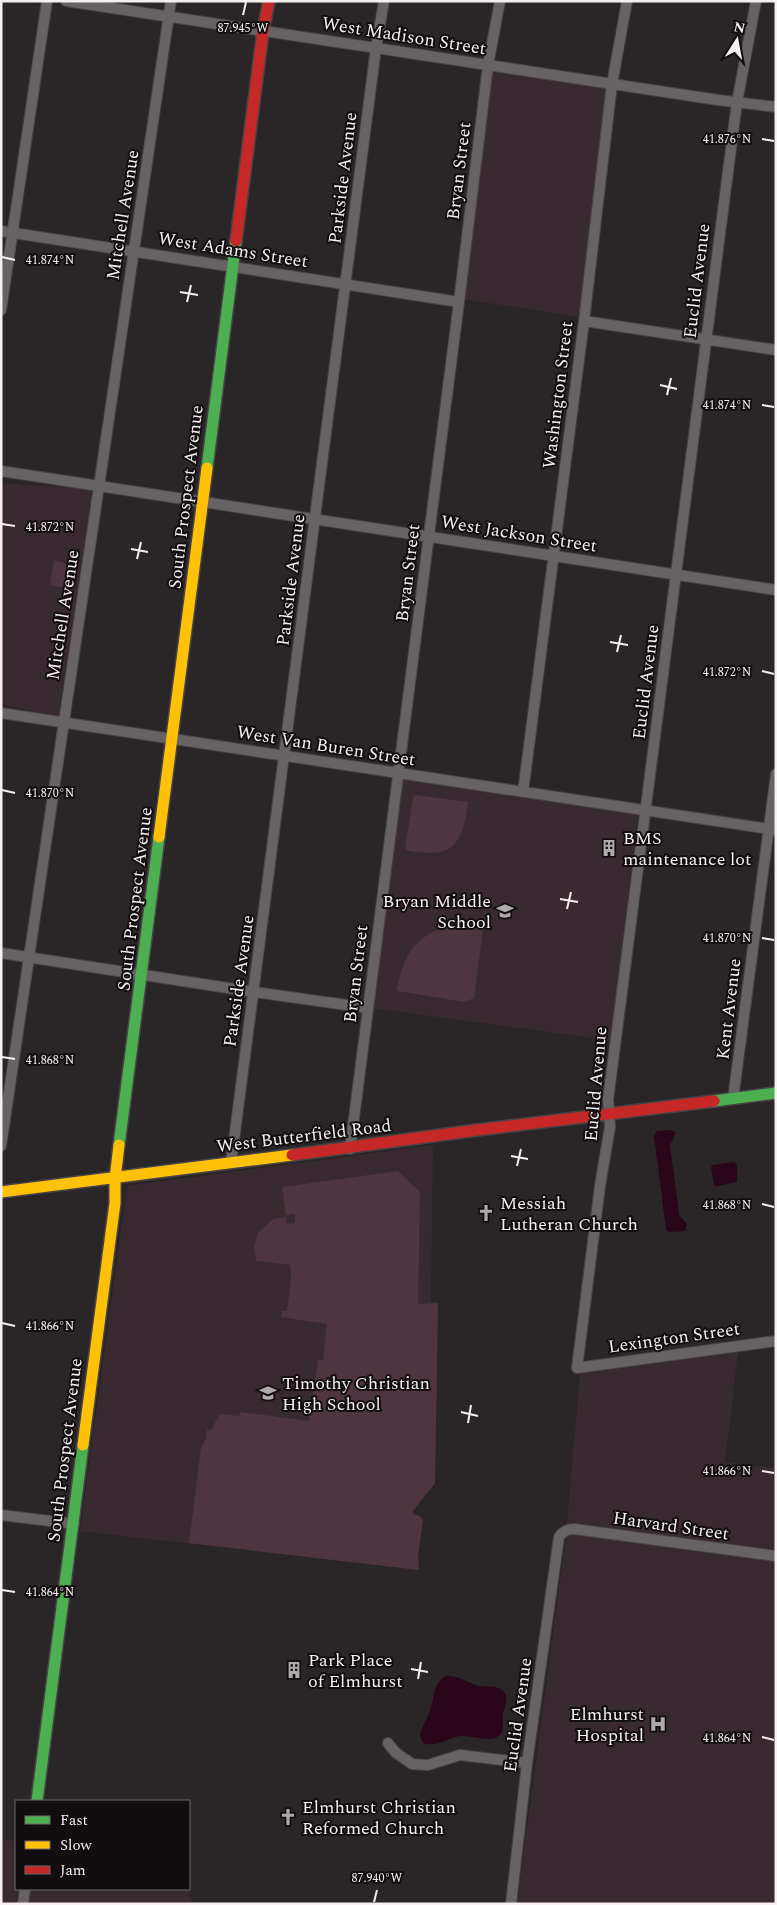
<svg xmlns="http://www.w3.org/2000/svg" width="777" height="1905" font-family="Spectral,serif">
<rect width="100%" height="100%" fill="#2a2628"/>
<path fill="#382a30" d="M491,68L608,87L581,317L462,299Z
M1,483L92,489L58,717L1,704Z
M402,777L638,814L610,1040L617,1041L371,1008Z
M433,1145L431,1302L438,1303L435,1483L413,1511V1515L420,1516L423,1520L418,1556L419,1570L80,1531L127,1186Z
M738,1352L725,1462L776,1468V1904H517L565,1545L580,1374Z
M1,1839L16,1841V1889H188L192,1904H1Z"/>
<path fill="#4e353f" d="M54,560L65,563L70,573L67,589L50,585Z
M416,795L468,802C462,848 452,859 405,850L413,797Z
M465,921H484L474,998L465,1002L397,991C404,946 422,931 465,921Z
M398,1171L420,1192L418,1304L438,1303L435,1483L413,1511V1514L420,1516L423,1520L418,1556L419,1570L189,1543L201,1448L206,1439L207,1430H211L220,1414L240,1416V1412L309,1421L318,1360H323L327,1324L281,1317L282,1311H287L291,1278L290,1265L256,1261L254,1247L258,1233L273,1219L286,1217L287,1224L295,1223V1214L286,1215L282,1187Z"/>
<path fill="#290618" d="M670,1130L675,1132V1135L670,1145L679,1215L687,1224L685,1231L669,1232L666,1230L654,1136L657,1131Z
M734,1162L737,1165V1182L718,1186L714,1185L711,1168L712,1165Z
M446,1676C459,1675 468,1683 479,1686C487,1687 496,1685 502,1690C511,1698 504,1705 503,1715C502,1724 506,1734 495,1738C487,1741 470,1735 460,1736C448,1738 436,1748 423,1743L420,1736V1733C423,1725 427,1718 430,1711C435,1697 432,1684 446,1676Z"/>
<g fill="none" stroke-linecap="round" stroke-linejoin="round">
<g stroke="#484446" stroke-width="12">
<path id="street" d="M66,1L718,100L776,107
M756,1L737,102L608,1100L610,1127L600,1186L577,1368L776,1341
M1,231L459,302
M1,310L47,1
M584,321L776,350
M1,471L776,590
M1,713L776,830
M523,792L584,321L612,84L627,1
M1,953L254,992L368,1008
M733,1099L776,774
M1,1146L171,1
M350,1149L459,302L488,65L500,1
M231,1163L376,48L384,1
M1,1515L74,1524
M388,1743L395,1752L412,1764L428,1765L460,1755L527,1763
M23,1904L25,1889
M511,1904L527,1763L559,1537C563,1531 567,1529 574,1529L776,1556"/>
</g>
<g stroke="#484446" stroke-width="14">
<path id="fast" d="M207,468L236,241
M714,1101L776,1093
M119,1145L159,837
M37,1801L83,1445"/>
</g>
<g stroke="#484446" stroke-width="14">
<path id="slow" d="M159,837L207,468
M1,1192L292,1155
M83,1445L115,1203V1179L119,1145"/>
</g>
<g stroke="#484446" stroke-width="14">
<path id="jam" d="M236,241L263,31L269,1
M292,1155L477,1130L714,1101"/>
</g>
<use href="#street" stroke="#676365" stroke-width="10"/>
<use href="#fast" stroke="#4caf50" stroke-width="11"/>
<use href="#slow" stroke="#ffc107" stroke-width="11"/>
<use href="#jam" stroke="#c62828" stroke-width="11"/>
</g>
<path fill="none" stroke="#f5eff1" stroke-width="2" d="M243,15L246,2M762,139L774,141M2,257L15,260M180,292L198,295M187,302L191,285M660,385L677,389M667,395L671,378M762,405L774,407M2,524L15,526M131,549L148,552M137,559L141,542M610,642L628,645M617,652L621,635M762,671L774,674M2,790L15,793M560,899L578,902M567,909L571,892M762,938L774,940M2,1057L15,1059M511,1156L528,1159M517,1166L521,1149M762,1204L774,1207M2,1323L15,1326M461,1412L478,1416M468,1423L471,1405M762,1471L774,1473M2,1590L15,1592M411,1669L428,1672M418,1679L421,1662M762,1737L774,1740M374,1902L377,1890"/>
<defs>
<g id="building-bare" transform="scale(1.35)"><path d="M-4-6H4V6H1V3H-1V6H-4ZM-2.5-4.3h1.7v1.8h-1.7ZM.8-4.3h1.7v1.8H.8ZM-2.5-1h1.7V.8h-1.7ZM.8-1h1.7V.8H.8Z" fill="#aea9ab" stroke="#120e10" stroke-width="2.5" paint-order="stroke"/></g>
<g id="school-bare" transform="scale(1.35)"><path d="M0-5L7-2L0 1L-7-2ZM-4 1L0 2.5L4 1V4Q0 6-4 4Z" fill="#aea9ab" stroke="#120e10" stroke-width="2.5" paint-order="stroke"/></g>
<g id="church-bare" transform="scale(1.35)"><path d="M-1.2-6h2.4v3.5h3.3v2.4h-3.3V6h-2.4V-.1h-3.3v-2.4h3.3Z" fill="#aea9ab" stroke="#120e10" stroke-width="2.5" paint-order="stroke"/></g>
<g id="hospital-bare" transform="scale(1.35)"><path d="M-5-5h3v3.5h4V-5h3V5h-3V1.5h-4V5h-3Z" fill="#aea9ab" stroke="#120e10" stroke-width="2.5" paint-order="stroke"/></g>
</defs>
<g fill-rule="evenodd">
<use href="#building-bare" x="609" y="848"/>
<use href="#school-bare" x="505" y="911"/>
<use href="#church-bare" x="486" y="1213"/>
<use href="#school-bare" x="268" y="1393"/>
<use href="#building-bare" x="294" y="1670"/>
<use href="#hospital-bare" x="658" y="1724"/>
<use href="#church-bare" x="288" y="1817"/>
</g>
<g text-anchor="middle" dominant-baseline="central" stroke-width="4" stroke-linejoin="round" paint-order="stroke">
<g font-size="18" fill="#f5eff1" stroke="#120e10">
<text transform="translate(404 36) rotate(9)">West Madison Street</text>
<text transform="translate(459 171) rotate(-83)">Bryan Street</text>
<text transform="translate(343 178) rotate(-83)">Parkside Avenue</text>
<text transform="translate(123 215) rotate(-81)">Mitchell Avenue</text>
<text transform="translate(233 250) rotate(9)">West Adams Street</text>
<text transform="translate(697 281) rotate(-83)">Euclid Avenue</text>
<text transform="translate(558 395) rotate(-83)">Washington Street</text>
<text transform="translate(186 497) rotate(-83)">South Prospect Avenue</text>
<text transform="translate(519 534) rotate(9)">West Jackson Street</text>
<text transform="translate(408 573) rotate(-83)">Bryan Street</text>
<text transform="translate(291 580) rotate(-83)">Parkside Avenue</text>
<text transform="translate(63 615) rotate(-81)">Mitchell Avenue</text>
<text transform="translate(646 682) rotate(-83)">Euclid Avenue</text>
<text transform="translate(326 746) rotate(9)">West Van Buren Street</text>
<text transform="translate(135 899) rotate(-83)">South Prospect Avenue</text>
<text transform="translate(356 974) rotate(-83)">Bryan Street</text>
<text transform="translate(239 981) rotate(-82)">Parkside Avenue</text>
<text transform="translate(729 1009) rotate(-83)">Kent Avenue</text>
<text transform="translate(596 1084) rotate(-85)">Euclid Avenue</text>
<text transform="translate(304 1136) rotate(-7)">West Butterfield Road</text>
<text transform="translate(674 1338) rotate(-8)">Lexington Street</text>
<text transform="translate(65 1450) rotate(-83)">South Prospect Avenue</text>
<text transform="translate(671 1526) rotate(8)">Harvard Street</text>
<text transform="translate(518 1715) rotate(-82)">Euclid Avenue</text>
</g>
<g font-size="18" fill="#f5eff1" stroke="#120e10" text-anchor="start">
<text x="623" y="838">BMS<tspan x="623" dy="21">maintenance lot</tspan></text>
<text x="491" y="901" text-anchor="end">Bryan Middle<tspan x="491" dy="21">School</tspan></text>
<text x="500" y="1203">Messiah<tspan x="500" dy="21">Lutheran Church</tspan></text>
<text x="282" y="1383">Timothy Christian<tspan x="282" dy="21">High School</tspan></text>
<text x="308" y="1660">Park Place<tspan x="308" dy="21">of Elmhurst</tspan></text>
<text x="644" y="1714" text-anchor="end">Elmhurst<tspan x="644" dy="21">Hospital</tspan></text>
<text x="302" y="1807">Elmhurst Christian<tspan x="302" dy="21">Reformed Church</tspan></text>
</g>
</g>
<g font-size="12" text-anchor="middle" fill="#f5eff1" stroke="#120e10" stroke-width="4" stroke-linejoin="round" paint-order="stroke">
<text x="243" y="32">87.945°W</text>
<text x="727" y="143">41.876°N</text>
<text x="50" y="264">41.874°N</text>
<text x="727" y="409">41.874°N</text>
<text x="50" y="531">41.872°N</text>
<text x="727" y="676">41.872°N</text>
<text x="50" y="797">41.870°N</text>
<text x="727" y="942">41.870°N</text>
<text x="50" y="1064">41.868°N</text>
<text x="727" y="1209">41.868°N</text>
<text x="50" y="1330">41.866°N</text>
<text x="727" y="1475">41.866°N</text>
<text x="50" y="1596">41.864°N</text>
<text x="727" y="1742">41.864°N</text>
<text x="377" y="1882">87.940°W</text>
</g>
<rect width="777" height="1905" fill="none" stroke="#f5eff1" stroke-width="5"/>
<rect x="15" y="1800" width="175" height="90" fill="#120e10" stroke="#6d686a"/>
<rect x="25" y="1816" width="25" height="8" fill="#4caf50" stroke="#6d686a"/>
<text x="60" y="1825" font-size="15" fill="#f5eff1">Fast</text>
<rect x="25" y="1841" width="25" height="8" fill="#ffc107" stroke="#6d686a"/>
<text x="60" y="1850" font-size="15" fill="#f5eff1">Slow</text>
<rect x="25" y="1866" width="25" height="8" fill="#c62828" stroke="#6d686a"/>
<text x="60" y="1875" font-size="15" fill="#f5eff1">Jam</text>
<g transform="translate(737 40) rotate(11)" stroke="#120e10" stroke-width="4" paint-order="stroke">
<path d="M0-4L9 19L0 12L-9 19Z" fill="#f5eff1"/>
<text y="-8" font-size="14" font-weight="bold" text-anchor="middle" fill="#f5eff1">N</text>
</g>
</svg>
